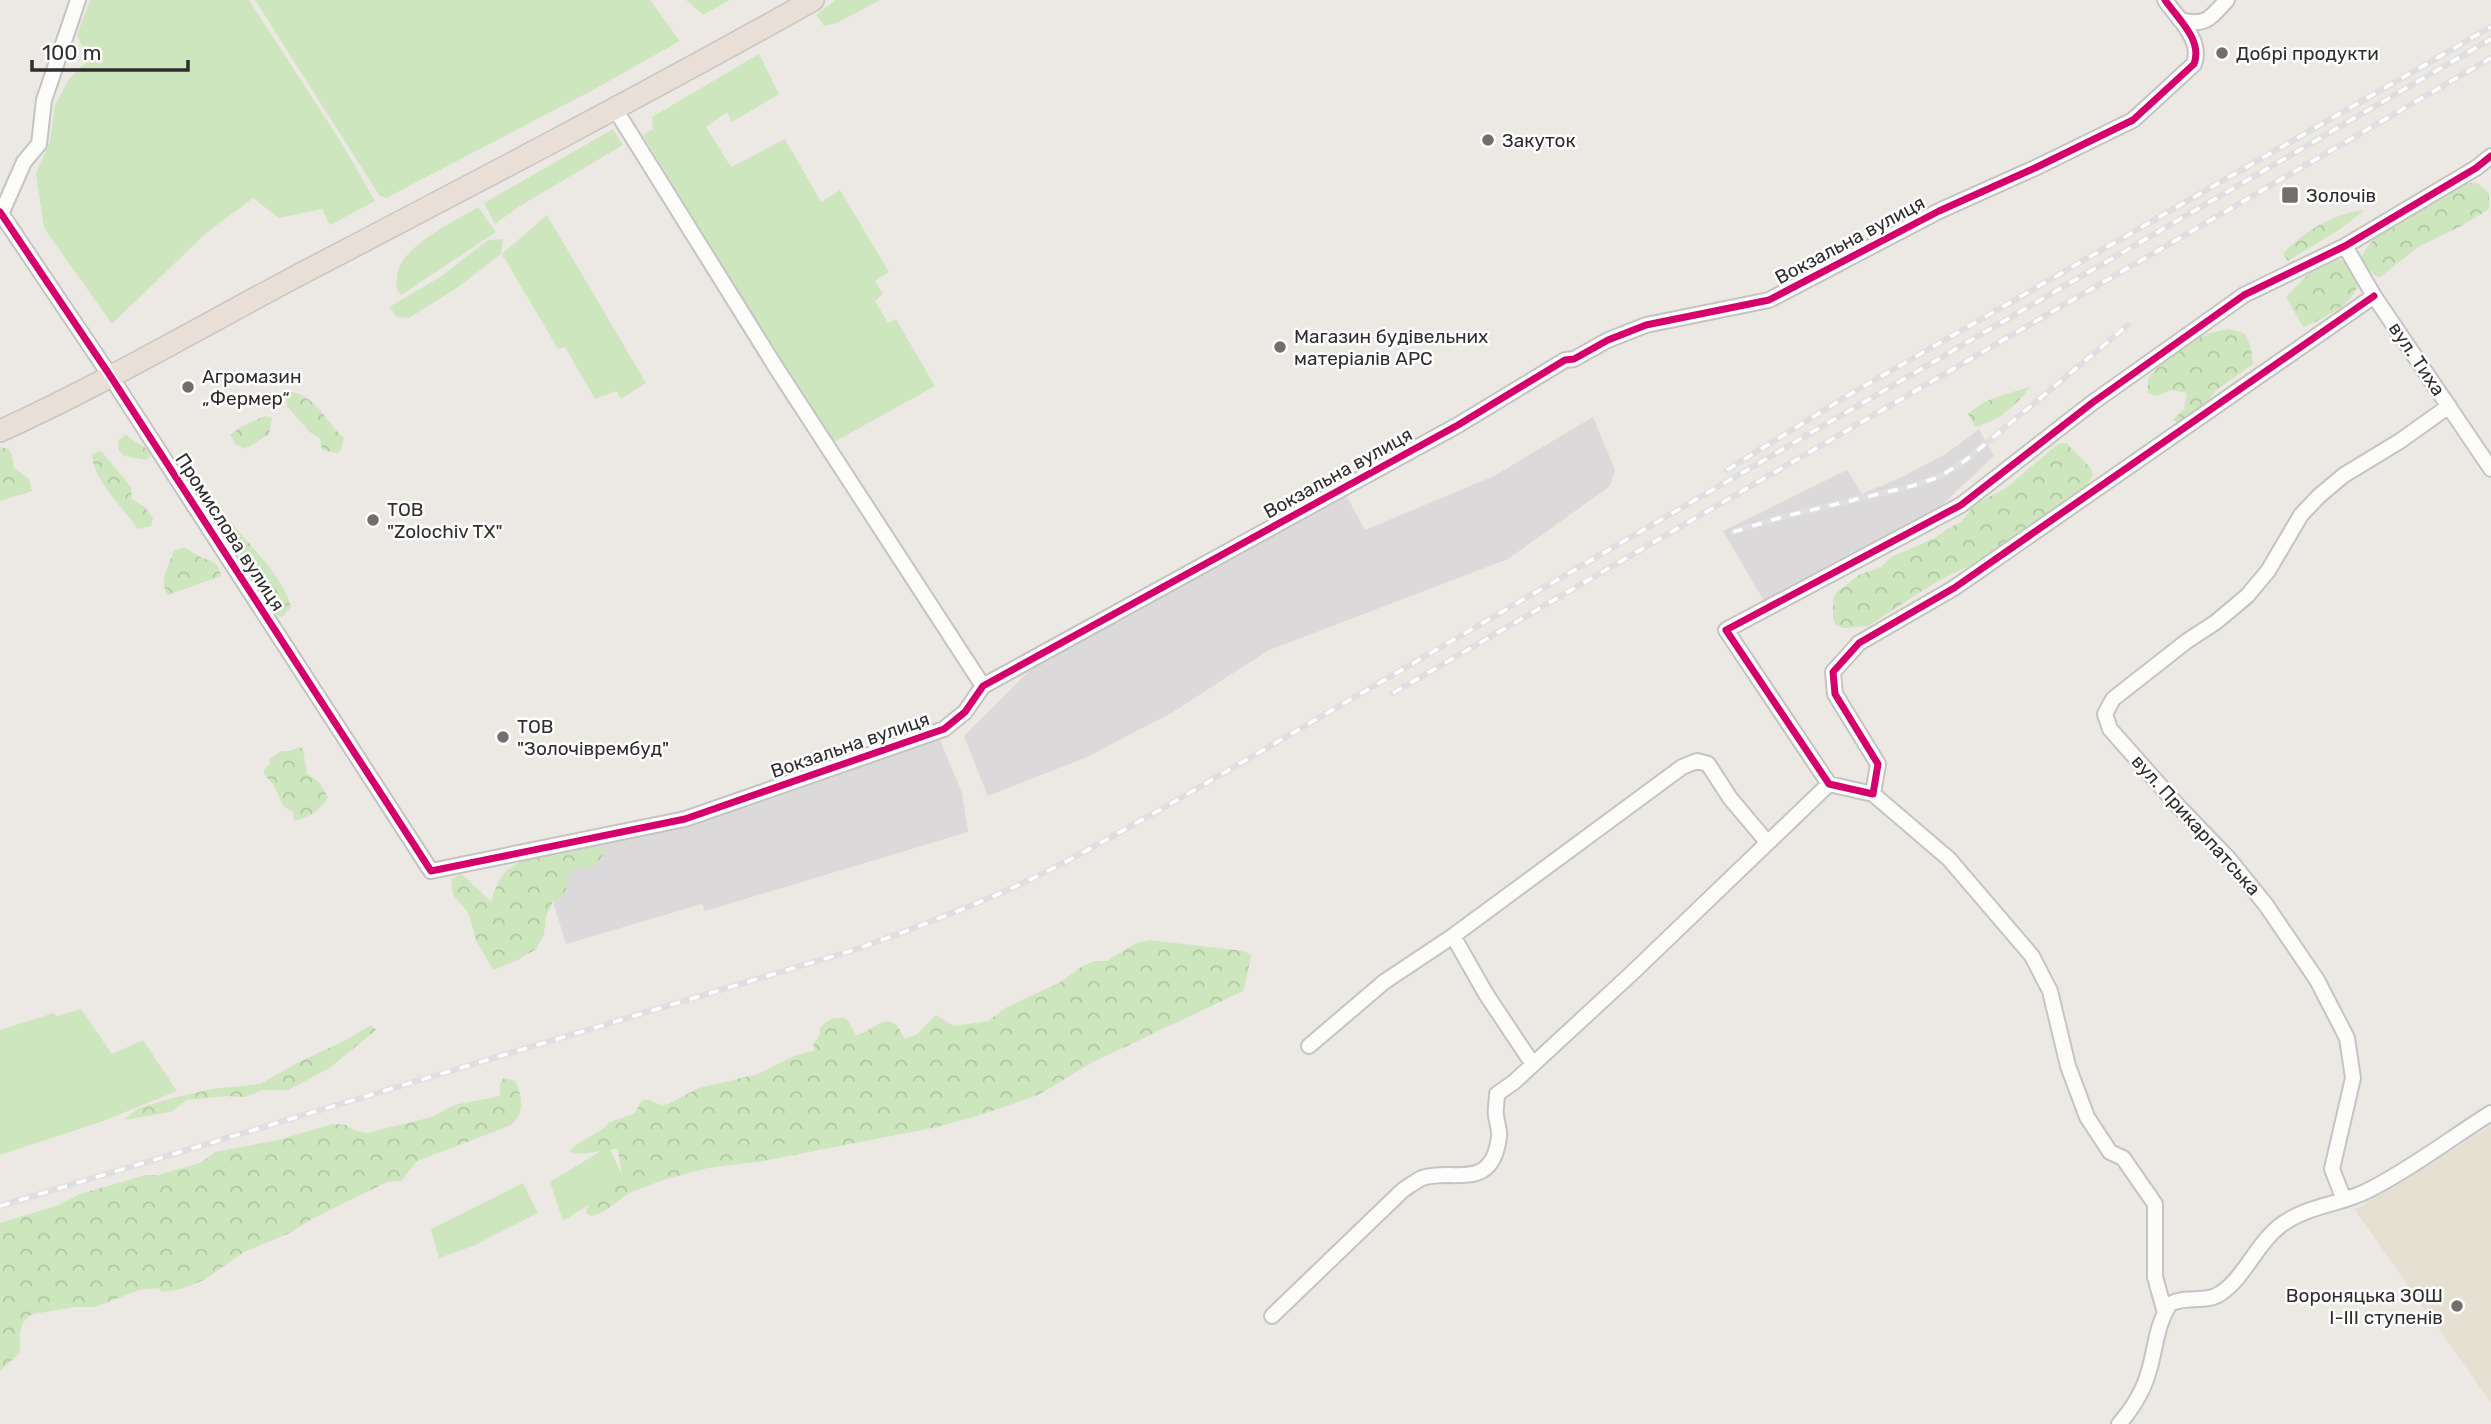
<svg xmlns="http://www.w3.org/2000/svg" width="2491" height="1424" font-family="Rubik,sans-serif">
<defs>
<pattern id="forest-crowns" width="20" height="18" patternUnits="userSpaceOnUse" patternTransform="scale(1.75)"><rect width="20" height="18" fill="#cee6be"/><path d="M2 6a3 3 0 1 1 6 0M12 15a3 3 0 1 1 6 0" fill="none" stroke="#b1c6a4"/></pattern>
</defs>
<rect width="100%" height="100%" fill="#ece8e4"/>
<path fill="#dcd9db" d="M1593,417L1615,470L1610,486L1508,559L1267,651L1173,712L1087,757L988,796L964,736L1035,665L1253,542L1346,495L1365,530L1494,476Z
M1979,429L1994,456L1943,504L1912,525L1858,554L1855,550L1806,581L1804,579L1764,601L1723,531L1847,470L1862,494L1900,478L1946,454Z
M940,740L962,793L968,832L705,911L702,904L566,944L541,863Z"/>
<path fill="#e6e0d3" d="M2491,1126V1403L2355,1210Z"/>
<path fill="#cee6be" d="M90,0H249L341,142L375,201L330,225L322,209L279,218L253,198L205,234L112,324L44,228L36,173L50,141L55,105L69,79L89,60L77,35Z
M255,0H650L680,41L591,91L386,198L379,195Z
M686,0H730L703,15Z
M836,0H880L837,23L824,26L816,15Z
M759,54L779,94L732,122L727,112L706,127L731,167L785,139L821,202L840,190L889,272L875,281L883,294L875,301L888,323L896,319L935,386L834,442L708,245L643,135L653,129L652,117Z
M613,129L623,145L520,206L495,224L484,203Z
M478,207L496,232L401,295L396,288C397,281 397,271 400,265C413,241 455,221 478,207Z
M547,215L646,383L621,399L616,391L595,399L565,347L558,349L502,254Z
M503,239L501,254L457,288L409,318L397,317L389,307L440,277L488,240Z
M81,1009L112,1054L143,1040L177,1091L103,1121L0,1155V1030L54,1013L57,1016Z
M609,1146L625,1182L563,1221L550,1182Z
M523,1183L538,1213L473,1246L439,1258L431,1229Z"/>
<path fill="url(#forest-crowns)" d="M2461,183H2477L2489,193V209L2461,226L2418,247L2379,278L2360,261C2374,228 2396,225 2424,208C2437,200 2448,191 2461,183Z
M2365,210L2340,229L2288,261L2283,254C2304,231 2334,213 2365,210Z
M2337,259L2353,263C2355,268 2359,274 2358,280C2358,304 2322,319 2303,327L2286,297L2308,274Z
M2229,329L2245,334L2251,348L2253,364L2215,391L2198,417L2186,427L2173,420L2184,409L2187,393L2171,390L2157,396L2148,393V378C2169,354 2197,333 2229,329Z
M2030,387C2016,406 1998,421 1975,427L1968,414C1988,397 2006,394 2030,387Z
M286,391C315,393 324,420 344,438L341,450L337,453L322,450L320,438C306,432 298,417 287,407Z
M265,416L272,418L269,434L245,449L235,444L231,435L240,427Z
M126,435C134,442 146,446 152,454L146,460L124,456L119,450L118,440Z
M2066,443L2091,468L2093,475L2087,485L1975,563L1934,583L1868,626L1843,628L1836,625L1833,619V599L1836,593L1859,575L1881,567L1891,557L1933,539L1949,528L1961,522L1975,504L2006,488L2058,444Z
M0,447L8,449L12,455L14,468L29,479L32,491L0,501Z
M101,451L131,487L132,499L145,507L153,518L151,526L138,529C124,509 92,479 92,454Z
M229,520C250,547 282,574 291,607L282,617L276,615L272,605L261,592L241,554L227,540L220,524Z
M184,547C189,550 194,554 200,557C212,562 219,561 221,576L168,595C158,583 169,564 174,551Z
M299,747L303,749L307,774L319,782L328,797C321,810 309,818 294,821L293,812L283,806L274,786L264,774V770L270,763L269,759L281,751H290Z
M589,845L607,850L593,868H578L569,875L564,898L554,899L546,916L544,935L536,949L518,960L493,970L476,940L468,912L453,895L451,879L460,874C473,882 479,892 491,901C494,893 497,883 502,876C515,856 567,848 589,845Z
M1150,940L1244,951L1251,955C1251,959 1245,986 1243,991L1093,1062L1038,1095L977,1116L937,1127L763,1161L708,1168L666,1179L629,1193L603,1212L592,1216L586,1213C589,1193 618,1192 621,1177C623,1171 618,1157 618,1149C602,1148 585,1158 569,1151L579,1143L604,1128L608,1123L635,1113L642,1100H649L661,1105L668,1104L699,1088L758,1074L794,1056L815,1050L813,1045L820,1034V1028C828,1019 836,1015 848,1020L856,1035C868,1035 883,1014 895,1024C899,1027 902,1035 905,1039L917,1034L936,1015L954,1026L988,1021L1007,1007L1059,983L1081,967L1094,961H1107L1136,943Z
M371,1025L376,1030L328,1069L288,1090H263L245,1097L225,1096L187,1100L171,1112L123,1120L139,1108L169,1099L211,1089L260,1084L297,1063L344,1041Z
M504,1078L515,1081C523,1097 525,1116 509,1126L417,1161L401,1181L387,1182L310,1220L290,1233L244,1252L204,1280L181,1289L162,1292L159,1288L139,1290L95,1307H76L33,1314C17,1322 20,1337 20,1353L0,1371V1223L59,1205L80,1194L146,1175H158L200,1163L215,1152L278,1140L333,1124L346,1125L356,1131L367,1133L432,1117L454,1105L500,1096V1083Z"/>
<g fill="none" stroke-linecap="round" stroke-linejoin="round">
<g stroke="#c5c4c5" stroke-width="18">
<path id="minor" d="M2180,20C2206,27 2210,18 2227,0
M615,109L777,369L983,686
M0,212L111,377L431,871L685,819L944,729L965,712L983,686L1458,425L1565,360L1574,359L1608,340L1646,325L1769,300L1939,211L2037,167L2133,120L2194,64C2203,40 2178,19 2165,0
M1,214L24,162L39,144L44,100L78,0
M2345,246L2374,296L2491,469
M2374,296L1954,588L1859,643L1833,672L1835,694L1878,764L1873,794L1829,784L1726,630L1961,505L2092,403L2244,295L2345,246L2476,168L2491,156
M1873,794L1949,859L2032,956L2050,991L2068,1066L2087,1117L2110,1152L2123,1158L2155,1204V1277L2165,1313
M1453,936L1486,994L1532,1063
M1309,1046L1384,982L1453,936L1682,767L1697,761L1708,764L1730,798L1767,842
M2344,1200L2332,1169L2353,1078L2347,1038L2317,980L2266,905L2228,858L2179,807L2110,729L2105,714L2113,699L2187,641L2216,622L2247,596L2268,571L2301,515L2319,496L2344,475L2400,441L2449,406
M1272,1316L1403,1190C1409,1186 1416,1181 1422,1178C1454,1168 1492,1192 1499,1137C1500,1130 1497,1123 1496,1116C1495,1109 1497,1101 1497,1094L1514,1082L1631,974L1829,784
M2119,1424C2133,1408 2145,1388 2150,1367C2156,1345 2157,1323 2170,1304C2186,1295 2206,1304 2221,1293C2245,1277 2256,1244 2281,1225C2308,1205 2340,1205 2369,1190C2411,1169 2451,1138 2491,1113"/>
</g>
<g stroke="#c6c5c4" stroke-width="24">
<path id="highway" d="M0,431C101,385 197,329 295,277C469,186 642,96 813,0"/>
</g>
<use href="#minor" stroke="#fcfcfb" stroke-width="14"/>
<use href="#highway" stroke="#eadfd6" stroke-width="21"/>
<g stroke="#dfdfe1" stroke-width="6">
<path id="rail" d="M1727,470L1847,396L2491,27
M1733,532L1782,517L1912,486L1939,477L1966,460L2128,325
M1393,693L2491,58
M0,1206L854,950C912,929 969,908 1025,882C1070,861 1114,835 1158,811L2491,39"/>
</g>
<use href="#rail" stroke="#fff" stroke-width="3.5" stroke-dasharray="10" stroke-linecap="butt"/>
<g stroke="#fff" stroke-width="11">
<path id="cycleway" d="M0,212L111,377L431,871L685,819L944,729L965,712L983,686L1458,425L1565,360L1574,359L1608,340L1646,325L1769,300L1939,211L2037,167L2133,120L2194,64C2203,40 2178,19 2165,0
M2374,296L1954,588L1859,643L1833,672L1835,694L1878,764L1873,794L1829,784L1726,630L1961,505L2092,403L2244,295L2345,246L2476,168L2491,156"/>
</g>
<use href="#cycleway" stroke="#d6006c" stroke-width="7"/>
</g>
<g fill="#706f6e" stroke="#fff" stroke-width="2.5">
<circle cx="2222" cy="53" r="7"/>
<circle cx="1488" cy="140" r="7"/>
<rect x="2281" y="186" width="18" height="18" rx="3.5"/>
<circle cx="1280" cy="347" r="7"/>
<circle cx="188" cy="387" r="7"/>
<circle cx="373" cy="520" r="7"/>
<circle cx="503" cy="737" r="7"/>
<circle cx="2457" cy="1306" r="7"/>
</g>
<g text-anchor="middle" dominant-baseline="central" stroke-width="5" stroke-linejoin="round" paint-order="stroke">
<g font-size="19" fill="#2e2e2e" stroke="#fff" text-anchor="start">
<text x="2236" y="53">Добрі продукти</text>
<text x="1502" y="140">Закуток</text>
<text x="2306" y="195">Золочів</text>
<text x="1294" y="336">Магазин будівельних<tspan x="1294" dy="22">матеріалів APC</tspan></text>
<text x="202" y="376">Агромазин<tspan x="202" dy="22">„Фермер“</tspan></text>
<text x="387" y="509">ТОВ<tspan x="387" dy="22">"Zolochiv TX"</tspan></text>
<text x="517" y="726">ТОВ<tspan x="517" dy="22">"Золочіврембуд"</tspan></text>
<text x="2443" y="1295" text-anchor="end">Вороняцька ЗОШ<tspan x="2443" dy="22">І-ІІІ ступенів</tspan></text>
</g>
<g font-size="19" fill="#2e2e2e" stroke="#fff">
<text transform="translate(1850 240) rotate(-28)">Вокзальна вулиця</text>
<text transform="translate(2417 359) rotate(56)">вул. Тиха</text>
<text transform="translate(1338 473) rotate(-29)">Вокзальна вулиця</text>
<text transform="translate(230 532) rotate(57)">Промислова вулиця</text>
<text transform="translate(850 745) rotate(-19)">Вокзальна вулиця</text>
<text transform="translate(2196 825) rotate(48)">вул. Прикарпатська</text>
</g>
</g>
<path d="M32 60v10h156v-10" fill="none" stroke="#2e2e2e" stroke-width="3.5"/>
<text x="42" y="60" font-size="21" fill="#2e2e2e" stroke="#ffffff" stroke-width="5" paint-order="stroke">100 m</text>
</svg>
